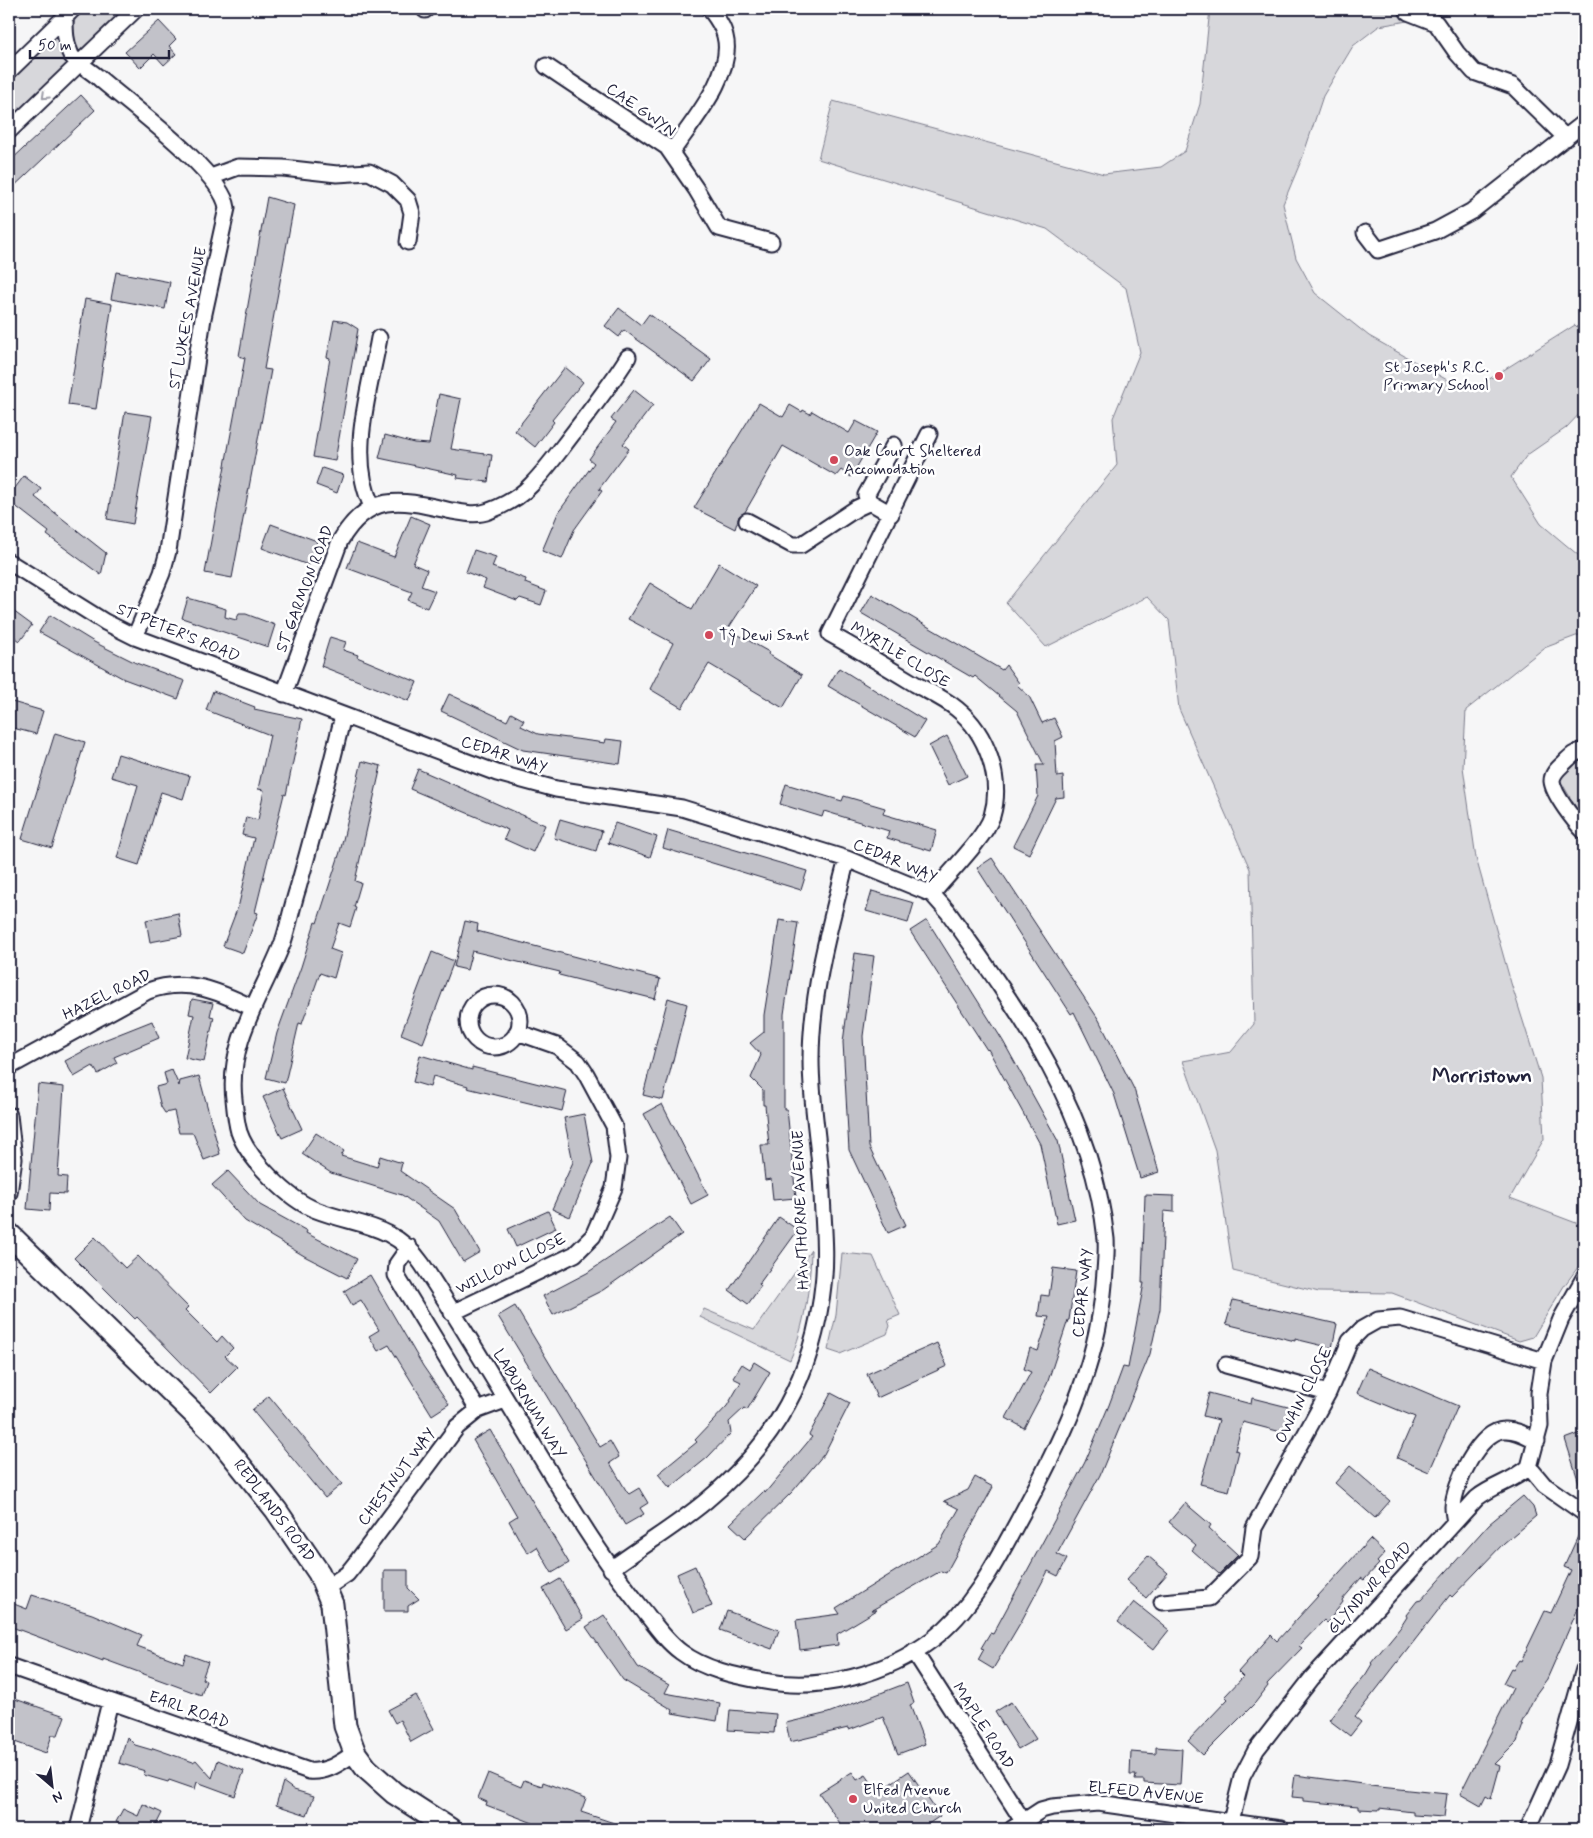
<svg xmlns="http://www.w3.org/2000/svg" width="1593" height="1838" font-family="Mynerve,sans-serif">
<rect width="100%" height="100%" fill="#f6f6f7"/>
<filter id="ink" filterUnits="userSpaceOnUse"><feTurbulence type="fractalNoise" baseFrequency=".02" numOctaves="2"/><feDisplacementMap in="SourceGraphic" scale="10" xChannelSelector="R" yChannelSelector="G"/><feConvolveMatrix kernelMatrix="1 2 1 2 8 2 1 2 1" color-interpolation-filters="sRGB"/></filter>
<g filter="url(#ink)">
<path fill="#d7d7db" stroke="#7c7c8b" d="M84,9H126L81,53L76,54C73,34 67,24 84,9Z
M1210,9H1476L1379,26L1353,46L1323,96L1303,156L1283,204L1296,258L1315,293L1369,336L1449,381L1472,390L1575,325L1584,334V409L1566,428L1527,455L1511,477L1541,524L1584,560V633L1544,648L1466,710L1463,767L1476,858L1511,983L1541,1078L1544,1139L1510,1198L1584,1226V1259L1564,1286L1533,1337L1519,1341L1392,1293L1319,1292L1233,1271L1215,1150L1183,1061L1231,1052L1254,1024L1250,869L1179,709L1169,620L1147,597L1046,647L1006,603L1117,465L1113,418L1140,352L1126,288L1047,229L818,159L833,101L1104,174L1161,167L1185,151L1200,104Z
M58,35L60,46L68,63V66L9,121V79L52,38Z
M1584,760V821L1560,780C1563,771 1575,761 1584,760Z
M811,1250C810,1287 805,1326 790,1360L700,1317L704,1309L754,1330Z
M842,1253L873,1256L900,1315L888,1320L890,1326L887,1334L840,1354L828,1350L836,1315Z"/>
<path fill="#c2c2c9" stroke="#22223b" d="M159,21L176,39L169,46L176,54L164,65L154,54L140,68L125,52Z
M81,95L95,110L9,191V162Z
M267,197L294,205L264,369L271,370L232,578L205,573L245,358L239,356Z
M116,272L170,282L165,309L111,299Z
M85,299L112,304L96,409L68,405Z
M619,308L641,325L649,314L711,359L694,381L624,330L619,337L605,326Z
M334,320L347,322L358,329L335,461L313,457L330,358L327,357Z
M565,367L583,382L552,420L554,422L535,447L515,431Z
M634,390L653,405L623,444L629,449L599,489L602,491L574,530L562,559L542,551L558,513L594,463L589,459L616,422L611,419Z
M439,394L461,399L451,449L492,455L488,482L457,478L458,475L379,458L385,435L414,443L429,444Z
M759,403L783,417L790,405L802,412L803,410L810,414L812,411L849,433L856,421L877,432L851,477L841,470L836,476L783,446L745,512L739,516L735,529L694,508Z
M125,412L152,416L133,524L107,519Z
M322,468L343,475L337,493L316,485Z
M24,476L41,489L35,497L106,553L101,575L47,535L49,532L9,501V496Z
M411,516L430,524L413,564L427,570L421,586L435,591L427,608L408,600L412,592L347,568L357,543L394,557Z
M271,524L317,541L308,565L262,548Z
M474,550L496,557L492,567L526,579L525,583L546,591L541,605L520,598L517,601L483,588L486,580L466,572Z
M719,563L756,586L728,629L769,652L768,654L802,675L783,708L709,664L682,708L650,689L673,643L628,619L650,583L692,609Z
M872,594L1002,670L1006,665L1019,683L1017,685L1029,696L1042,723L1054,718L1063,737L1055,741L1057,777L1063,776L1064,797L1056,798L1029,854L1013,846L1038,796L1036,765H1044L1017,711L975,676L973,678L861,613Z
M188,598L226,609L225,617L236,620L239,614H246L275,625L268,647L182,618Z
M9,608L32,625L20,641L9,633Z
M50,615L94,642L136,663L185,681L178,699L124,679L39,632Z
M330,637L346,642L343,650L358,655L357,657L417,682L409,701L321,666Z
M839,668L925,721L915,737L828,686Z
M213,691L255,707L254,709L302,719L286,795L284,794L255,912L258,913L243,953L223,946L239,904L254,838L242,835L246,817L258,820L264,790L258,789L270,735L206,710Z
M449,694L507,721L511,713L524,720L521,726L538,734L605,743L606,739L623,741L620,764L523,750L441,711Z
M9,701L43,711L36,734L9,727Z
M55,733L85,742L52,848L22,839Z
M947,736L967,776L948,785L929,746Z
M118,754L190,776L183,799L161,792L139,865L117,858L138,785L111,777Z
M362,761L381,766L355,881L361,883L354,907L356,908L350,927L339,923L330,949L341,953L334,978L320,973L302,1024L299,1023L285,1083L266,1078L277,1033L301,967L315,922L317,923L340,852Z
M418,769L545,825L533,852L504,839L508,830L410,789Z
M786,784L842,801L844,796L885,808L883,814L937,830L931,851L887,838L889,831L824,811L822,817L780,804Z
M560,819L602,831L596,851L554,838Z
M615,823L657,837L650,857L608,843Z
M668,830L807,871L801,890L663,848Z
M992,858L1099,1020L1134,1089L1159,1172L1140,1178L1114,1094L1074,1012L1071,1014L977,868Z
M872,891L914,903L908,923L866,911Z
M178,913L182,936L150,942L146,920Z
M779,920L798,923L784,1014V1109H787L796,1198L773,1200L771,1179L765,1180L761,1145H769L765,1105H763V1090L751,1078L761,1055L750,1043L764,1032V1015Z
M927,920L1003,1041L1058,1141L1075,1220L1057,1224L1040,1144L988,1049L987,1050L910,931Z
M465,921L478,924L477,931L660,979L655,999L559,975L560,972L472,951L467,970L454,967Z
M432,952L454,961L423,1043L401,1034Z
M855,953L874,956L863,1036L869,1147L906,1225L888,1233L849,1150L843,1042Z
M668,998L687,1004L663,1100L643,1095Z
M192,999L213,1003L210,1016L214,1017L204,1062L185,1058L194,1015L189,1014Z
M152,1021L159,1038L114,1057L117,1063L98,1074L93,1066L74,1077L65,1061L104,1040Z
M420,1055L472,1070V1067L567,1091L562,1111L467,1088L468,1086L433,1076L430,1087L413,1082Z
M172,1070L179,1086L180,1081L199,1076L220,1154L204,1160L193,1133H179L174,1111L165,1113L161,1107L156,1087L167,1084L164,1073Z
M38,1084L64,1087L58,1176L67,1177L66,1194L50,1193L49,1211L27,1209Z
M283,1088L302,1129L282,1138L263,1097Z
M662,1104L708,1195L691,1204L644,1114Z
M584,1114L593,1163L570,1217L552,1209L573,1162L564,1118Z
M316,1133L344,1151L341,1156L377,1167L380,1156L402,1163L400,1171L455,1209L480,1252L463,1262L439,1221L402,1195L331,1173L302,1154Z
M228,1171L260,1205L307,1231L306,1233L357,1259L347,1278L306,1257L245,1221L212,1185Z
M1145,1195L1174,1196V1212L1164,1211L1160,1309L1150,1354L1100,1475L1057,1554L1067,1559L1058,1576L1048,1571L1022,1620L993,1669L978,1660L984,1649L981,1648L990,1633L993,1634L1054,1521L1085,1462L1109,1405L1123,1367L1128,1368L1144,1283H1142Z
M548,1211L556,1228L516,1247L508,1229Z
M670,1217L682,1234L603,1290L553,1315L543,1296L587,1273Z
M779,1217L798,1230L759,1284L761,1286L748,1304L729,1290Z
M95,1237L125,1268L138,1256L188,1307L185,1310L217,1342L222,1336L233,1348L225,1356L237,1367L211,1393L137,1317L135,1319L74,1258Z
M1053,1268L1076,1271L1069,1320H1068L1047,1384L1024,1428L1006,1418L1031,1372L1024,1369L1030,1348L1038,1351L1049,1317L1038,1316L1041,1295L1049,1296Z
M370,1275L423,1366L449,1404L432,1415L389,1345L378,1351L369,1336L379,1330L361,1300L352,1305L344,1291Z
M1233,1300L1337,1324L1332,1348L1295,1339V1341L1226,1324Z
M515,1306L600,1447L610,1441L619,1457L610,1463L627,1492L629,1494L639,1488L648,1503L640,1508L644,1514L625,1525L498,1316Z
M937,1343L947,1366L877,1398L867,1374Z
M754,1362L770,1372L747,1410L744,1408L729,1422L731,1433L707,1458L670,1488L658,1474L697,1442L695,1440L727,1406L741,1382L733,1378L742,1364L750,1369Z
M1368,1368L1458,1406L1429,1472L1397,1458L1415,1417L1357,1393Z
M831,1393L850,1403L824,1454L792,1492L745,1538L730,1524L764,1491L765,1493L812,1437L809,1435Z
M1209,1393L1251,1404L1252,1398L1292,1408L1285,1433L1243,1422L1235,1450L1239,1451L1229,1491L1200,1484L1219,1420L1203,1416Z
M269,1396L342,1484L325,1498L252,1410Z
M490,1430L569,1563L552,1573L537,1547L528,1553L519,1539L509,1521L517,1516L473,1440Z
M1584,1432V1489H1581L1565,1439Z
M1350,1466L1390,1501L1375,1518L1335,1483Z
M975,1477L993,1487L946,1573L941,1571L872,1610H877L837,1634L838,1645L800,1650L796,1620L840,1614L836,1608L939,1544L959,1509L944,1501L968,1490Z
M1523,1496L1533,1507L1536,1516L1504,1543L1452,1597L1450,1595L1355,1717L1361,1722L1350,1736L1329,1720L1366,1674L1372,1664L1371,1663L1400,1628L1407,1617L1406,1615L1417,1601L1421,1600L1489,1524Z
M1185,1503L1211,1525L1209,1528L1238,1555L1219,1574L1192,1550L1196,1545L1169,1522Z
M1584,1523V1595L1547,1679L1536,1694L1521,1724L1523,1725L1517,1742L1495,1764L1500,1766L1491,1799L1486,1796L1481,1806L1460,1794L1513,1688L1503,1683L1511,1668L1513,1669L1519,1660L1521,1661L1545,1611L1551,1613L1571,1570L1564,1567Z
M1370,1539L1385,1553L1377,1562L1379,1564L1364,1580L1361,1578L1342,1600L1343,1602L1327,1623L1324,1620L1299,1646L1302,1648L1267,1684L1268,1686L1255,1703L1203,1755L1188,1741L1228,1699L1225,1696L1243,1677L1238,1672L1271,1635L1277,1641Z
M1148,1556L1168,1573L1146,1598L1126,1580Z
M695,1566L712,1606L693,1613L677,1574Z
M384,1570H408V1588L419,1599L408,1606V1611H384Z
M560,1579L583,1619L566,1629L543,1589Z
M32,1595L92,1614L142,1635L137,1646L183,1663L186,1654L208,1662L202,1679L206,1681L201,1695L103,1659V1661L9,1626V1618L14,1604L27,1609Z
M1134,1602L1169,1630L1153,1650L1118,1622Z
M727,1611L779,1630L772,1649L720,1630Z
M604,1615L638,1667L669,1685L665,1693L720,1703L717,1721L672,1713L673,1710L623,1680L586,1627Z
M907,1683L914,1703L910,1705L925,1744L898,1754L883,1717L849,1730L848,1728L790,1742L786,1723L828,1713Z
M416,1695L434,1729L411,1742L400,1720L395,1723L388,1710Z
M9,1697L65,1716L58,1735H52L46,1753L9,1740Z
M1011,1702L1036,1739L1018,1749L995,1712Z
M730,1710L776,1714L774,1733L728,1730Z
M127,1737L135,1745L152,1750L153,1748L193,1762L196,1760L212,1778L218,1760L244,1771L235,1796L197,1782L195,1789L169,1780L168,1782L144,1775L145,1771L119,1763Z
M1156,1747L1182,1749L1180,1785L1144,1783V1780H1135L1136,1775H1130L1131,1752L1156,1754Z
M909,1771L940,1816L921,1829H844L819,1793L852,1772L857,1780L866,1775L878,1792Z
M488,1773L521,1787L524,1780L542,1786L543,1782L586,1798L581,1812L626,1827L625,1829H531L533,1823L486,1805L487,1802L478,1798Z
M1295,1775L1370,1785V1786L1447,1794L1444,1817L1413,1815V1812L1379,1808V1810L1358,1809V1806L1303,1801V1798L1292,1797Z
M283,1782L294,1790L314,1796L307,1815L276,1805Z
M143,1804L162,1813L156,1825L165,1829H131L116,1822L123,1809L138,1816Z"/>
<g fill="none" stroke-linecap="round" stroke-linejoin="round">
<g stroke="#22223b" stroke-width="19">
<path id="street" d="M425,10L426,9
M1408,12L1436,23L1457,53L1474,72L1513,86L1566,138
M65,17C65,30 65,43 71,55C74,61 94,73 100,79C129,104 223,173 227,208L203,318L168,551L162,573L135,637
M546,66L667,147L696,189L719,228L771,242
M9,71L73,9
M9,131L136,9
M671,153C691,123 735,74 725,36C723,26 716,17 710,9
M211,177L238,167L283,168L337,174L369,172L392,184L408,200L412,213L408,242
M1365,233L1378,250L1435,231L1472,211L1584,123
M929,434L830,634C859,650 887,667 915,684C929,692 945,699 957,709C987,733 1003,779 992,816C985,838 948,874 932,894
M372,506C347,456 370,390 379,338
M891,514L870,502L866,495L894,445
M747,521L792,545H801L857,508L870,502
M9,562L105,622L135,637L497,773L556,789L682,808L847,859L932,894L948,912C1020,1012 1093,1113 1106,1239C1107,1254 1105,1269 1104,1284C1097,1372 1059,1446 1017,1523C995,1564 971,1610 933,1639C887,1674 821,1692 764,1681C736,1676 705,1670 681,1652C666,1641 655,1625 644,1611C613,1573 587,1533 562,1492C515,1416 471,1338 422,1264C394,1223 357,1226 316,1210C289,1200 248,1159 239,1132C236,1122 235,1110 234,1099C227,1042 264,992 283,942C289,924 292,906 298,888C314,831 329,774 343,716
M284,694L340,541C370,490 402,500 452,511C465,513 477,516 489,511C505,505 520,497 531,485C547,469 560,450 574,432C593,407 612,383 628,357
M1584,750C1575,752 1571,756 1565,762C1559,768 1552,773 1552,781C1553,794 1575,822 1584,831
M468 1021a26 26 0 1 1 52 0a26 26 0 1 1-52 0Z
M9,1067L148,991C187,977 218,991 253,1008
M9,1115L14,1159L9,1193
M409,1247L397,1264L396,1275L478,1410
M452,1313L575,1254L593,1236L614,1188L618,1158L614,1126L586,1074L578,1062L557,1046L517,1032
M1226,1365L1328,1393
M1529,1467L1540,1426L1539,1393L1544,1361L1561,1319L1584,1278
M1455,1522C1454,1517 1453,1512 1453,1507C1454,1485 1479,1431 1504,1430C1516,1429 1527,1436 1537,1441
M611,1569C642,1546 676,1526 706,1501C775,1444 814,1374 823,1285C827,1255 823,1222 822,1193C820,1148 811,1104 811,1060C811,992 830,925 847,859
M326,1588L347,1574L355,1564L457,1427L478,1410L505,1400
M1162,1602L1209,1598L1250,1557L1254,1528L1328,1393L1350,1341L1362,1329L1378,1320L1400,1318L1544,1361
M914,1651L1023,1821
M9,1666L309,1771C327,1773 339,1763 355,1753
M1231,1821L1242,1777L1256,1750L1312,1678L1477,1498C1493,1485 1514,1481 1529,1467L1544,1485L1584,1513
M78,1829L110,1702
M1012,1829L1041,1810L1052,1807L1098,1803L1281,1829
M1528,1829L1557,1765L1584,1669"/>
</g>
<g stroke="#22223b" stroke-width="25">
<path id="secondary" d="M9,1234L216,1435L276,1510L319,1573L332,1604L345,1726L355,1753L366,1768L394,1793L450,1829"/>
</g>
<use href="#street" stroke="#fff" stroke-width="15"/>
<use href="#secondary" stroke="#fff" stroke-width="21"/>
</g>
<defs><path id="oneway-chevron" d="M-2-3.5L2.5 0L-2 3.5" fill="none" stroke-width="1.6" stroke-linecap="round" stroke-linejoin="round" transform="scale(1.25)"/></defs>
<use stroke="#9c9ca7" href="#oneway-chevron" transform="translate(45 96) rotate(136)"/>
</g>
<g fill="#d1495b" stroke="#fff" stroke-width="2">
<circle cx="1499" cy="376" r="5"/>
<circle cx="834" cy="460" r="5"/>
<circle cx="709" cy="635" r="5"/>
<circle cx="853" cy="1799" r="5"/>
</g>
<g text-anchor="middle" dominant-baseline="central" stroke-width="5" stroke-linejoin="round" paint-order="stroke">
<g font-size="16" fill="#22223b" stroke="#fff">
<text transform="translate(641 110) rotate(35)">CAE GWYN</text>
<text transform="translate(188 318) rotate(-79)">ST LUKE'S AVENUE</text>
<text transform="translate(305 589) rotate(-69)">ST GARMON ROAD</text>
<text transform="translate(178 633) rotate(22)">ST PETER'S ROAD</text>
<text transform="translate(900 655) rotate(31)">MYRTLE CLOSE</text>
<text transform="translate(504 755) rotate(18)">CEDAR WAY</text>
<text transform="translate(895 861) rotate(23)">CEDAR WAY</text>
<text transform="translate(107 995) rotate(-26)">HAZEL ROAD</text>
<text transform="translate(801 1210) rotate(-92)">HAWTHORNE AVENUE</text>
<text transform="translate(511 1264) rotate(-26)">WILLOW CLOSE</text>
<text transform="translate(1083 1293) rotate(-84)">CEDAR WAY</text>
<text transform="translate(1304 1395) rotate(-63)">OWAIN CLOSE</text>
<text transform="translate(529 1404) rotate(59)">LABURNUM WAY</text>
<text transform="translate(397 1477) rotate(-53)">CHESTNUT WAY</text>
<text transform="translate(274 1511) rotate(53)">REDLANDS ROAD</text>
<text transform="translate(1370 1588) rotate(-48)">GLYNDWR ROAD</text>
<text transform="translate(189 1710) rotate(19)">EARL ROAD</text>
<text transform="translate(983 1726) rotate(57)">MAPLE ROAD</text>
<text transform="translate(1146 1793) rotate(6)">ELFED AVENUE</text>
</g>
<g font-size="16" fill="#22223b" stroke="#fff" text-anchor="start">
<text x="1489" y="367" text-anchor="end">St Joseph's R.C.<tspan x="1489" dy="18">Primary School</tspan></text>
<text x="844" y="451">Oak Court Sheltered<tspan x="844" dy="18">Accomodation</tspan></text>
<text x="719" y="635">Tŷ Dewi Sant</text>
<text x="863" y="1790">Elfed Avenue<tspan x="863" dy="18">United Church</tspan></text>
</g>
<g font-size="21" font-weight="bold" fill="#22223b" stroke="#fff">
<text x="1482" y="1076">Morristown</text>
</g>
</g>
<rect width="1593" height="1838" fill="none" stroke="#fff" stroke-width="30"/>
<rect x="15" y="15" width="1563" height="1808" fill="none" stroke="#22223b" stroke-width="2" filter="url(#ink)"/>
<g transform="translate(52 1786) rotate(152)" stroke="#ffffff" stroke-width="4" paint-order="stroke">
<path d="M0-4L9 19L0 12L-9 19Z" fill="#22223b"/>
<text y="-8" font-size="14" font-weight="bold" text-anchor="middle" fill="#22223b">N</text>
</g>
<path d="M30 50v8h139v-8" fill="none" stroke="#22223b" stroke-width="2.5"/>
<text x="38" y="50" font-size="15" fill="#22223b" stroke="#ffffff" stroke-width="4" paint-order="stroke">50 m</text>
</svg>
